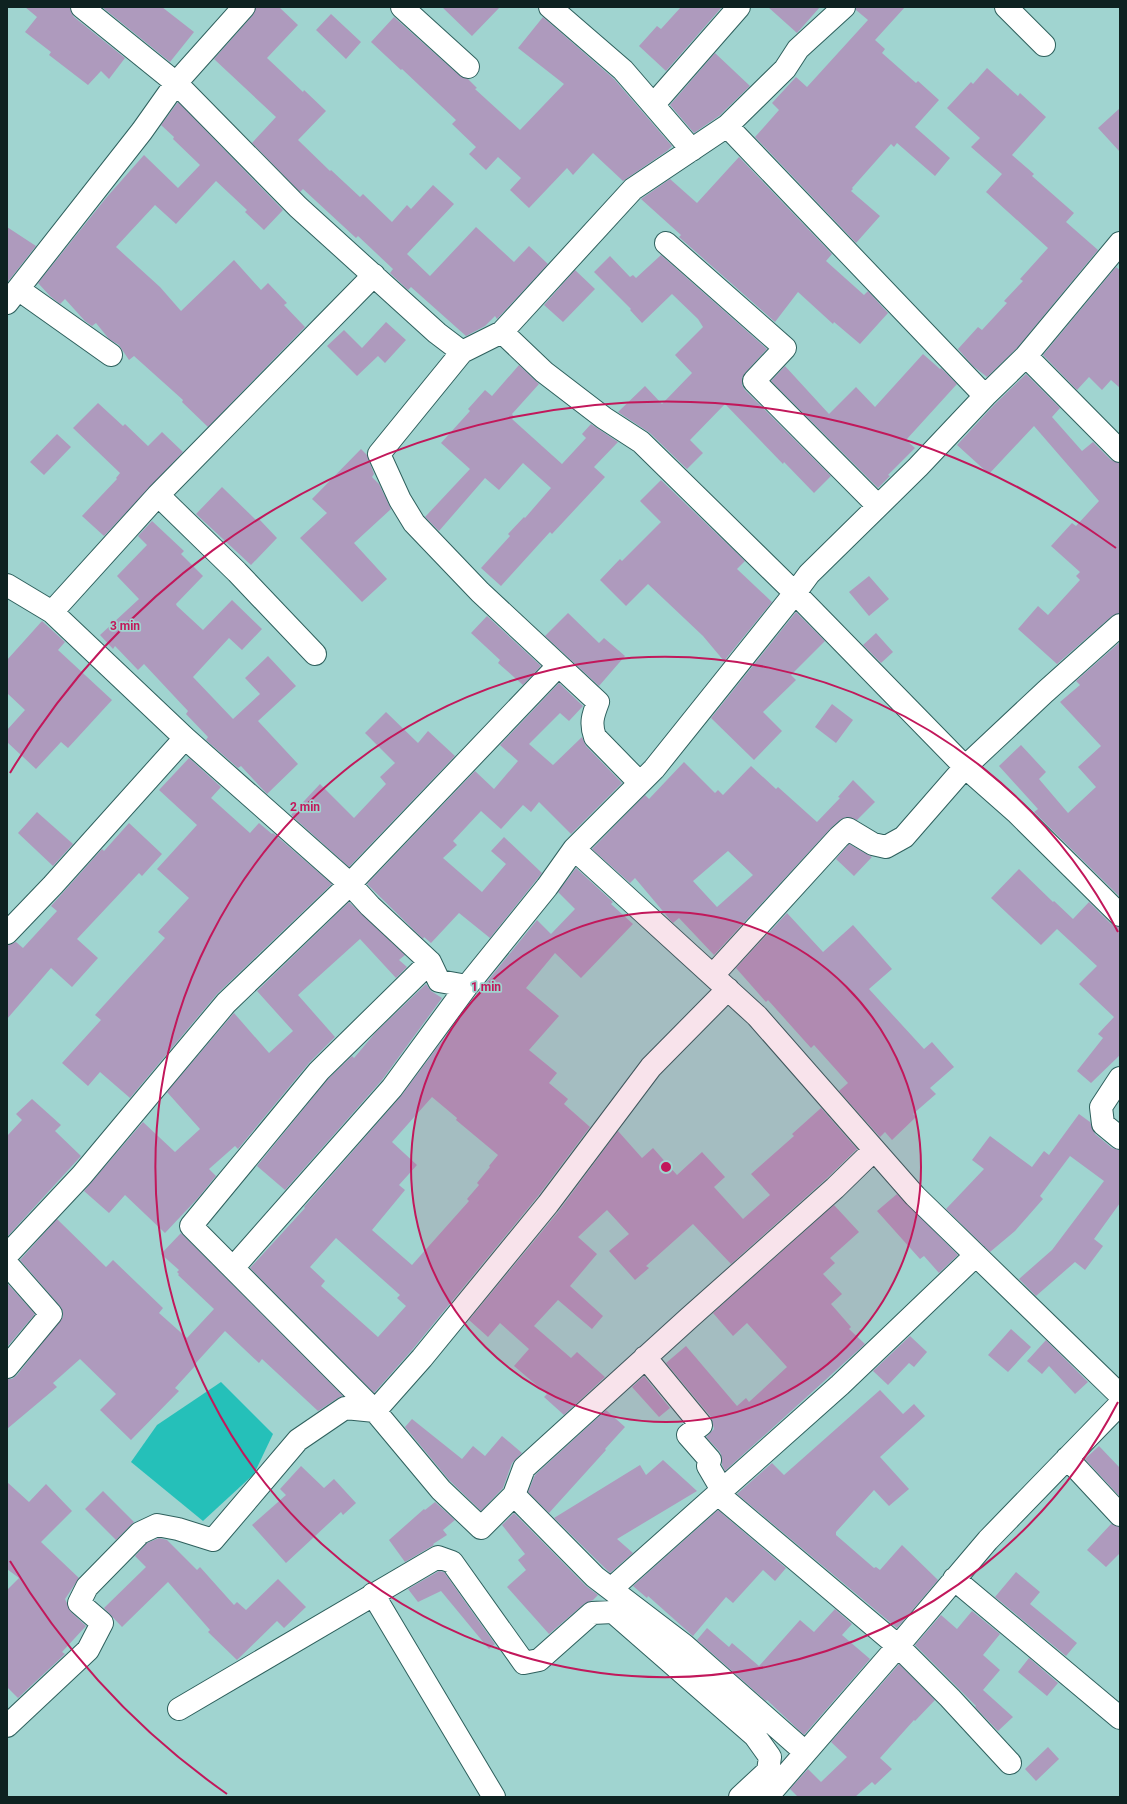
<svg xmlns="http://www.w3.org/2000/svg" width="1127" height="1804" font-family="Roboto,sans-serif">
<rect width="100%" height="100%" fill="#a0d4d0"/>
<path fill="#25c0b9" d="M221,1382L273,1434L254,1474L203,1521L131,1462L157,1425Z"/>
<path fill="#ae9abd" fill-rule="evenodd" d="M25,7H70L71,12L74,17L125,58L109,79L101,71L88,85L49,55L51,52L25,32L37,17Z
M102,7H162L194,32L170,62Z
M256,7H279L298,25L267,58L303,92L304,90L326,111L298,140L330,171L331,170L360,197L363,194L392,222L407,205L411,209L433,185L454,204L407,254L430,276L476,227L514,262L529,246L548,264L497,319L495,316L485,326L466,336L411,287L408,290L390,273L393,269L358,236L356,238L303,189L300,192L252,143L276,117L214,59L253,15Z
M442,7H500L472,36Z
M681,7H722L666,71L639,46L657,26L661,29Z
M768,7H820L797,33Z
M856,7H905L875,40L885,49L882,53L916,83L918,81L939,100L915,127L950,158L935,176L897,143L894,147L891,144L852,188L853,189L851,191L880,216L856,243L755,137L779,110L772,103L796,77L807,87L868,20L856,10Z
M331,14L361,42L346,59L316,30Z
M394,17L460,76L468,79L477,88L475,89L520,130L564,84L518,48L543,17L614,79L672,146L667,151L623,181L593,153L573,175L567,168L529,208L510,190L521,178L498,157L486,170L469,154L476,147L452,124L456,120L402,69L401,70L371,42Z
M715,53L750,86L719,116L694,133L670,105Z
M987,68L1018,96L1020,93L1046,117L1012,155L1034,174L1032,176L1074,213L1066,222L1098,250L1017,348L987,377L973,366L958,349L978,327L982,330L1007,303L1004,301L1023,281L1020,279L1048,248L986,192L1002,174L971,147L980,138L947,108L971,82L973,84Z
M178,102L283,210L264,230L245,212L247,210L216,181L176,224L155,205L116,247L160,287L181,311L234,260L261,290L268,283L287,303L284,305L305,327L208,427L182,402L183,400L134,356L129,360L119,345L109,339L96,323L92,326L85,321L65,299L60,304L50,296L38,283L106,198L144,155L178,188L200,165L173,139L174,137L161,125Z
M1120,108V152L1098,128Z
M739,157L832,254L826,261L864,295L868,291L888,313L860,344L834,322L833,324L798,292L775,322L679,237L681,235L641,199L670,179L697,203Z
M7,227L36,246L7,283Z
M661,255L767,349L745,373L742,378V385L745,390L831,476L814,493L784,462L783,464L725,404L690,440L703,453L687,469L650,433L618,412L645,386L662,404L692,373L675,355L703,327L698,319L672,294L642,323L630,310L631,309L594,272L610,256L630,277L633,275L636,278Z
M1116,267L1120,270V388L1111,380L1102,390L1089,377L1077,390L1043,355Z
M575,270L595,289L563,322L544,305Z
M386,322L406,340L385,363L378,356L357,376L327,346L344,330L362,348Z
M923,354L940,369L941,368L957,384L906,440L915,448L888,475L890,476L878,488L771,381L785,366L829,414L856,387L875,407Z
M519,365L539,384L512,414L514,417L512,419L562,464L586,438L582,434L591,424L618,442L594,467L605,477L552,534L550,532L530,554L501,586L481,568L510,536L508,534L524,517L525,518L551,488L523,463L499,490L485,478L439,531L425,517L470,469L441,443L470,411L468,409L485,390L492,396Z
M1026,374L1060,408L1052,417L1082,451L1093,442L1111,460L1120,463V613L1112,616L1057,664L1018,629L1038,606L1048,615L1080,580L1076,576L1080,572L1051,546L1072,523L1076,526L1099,501L1034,426L989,474L957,445L994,405Z
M98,403L123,426L125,424L148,446L162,432L183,452L104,536L82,516L117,479L116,478L120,473L73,428Z
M57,434L71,447L44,475L30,462Z
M361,449L367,455L374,474L372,477L379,484L391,509L354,543L387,579L362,602L300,538L327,513L312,499Z
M661,480L745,561L737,569L772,602L724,661L703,636L648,584L626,606L600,580L620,559L622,561L661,522L640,501Z
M222,487L257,521L259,519L277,538L251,565L196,514Z
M152,521L184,551L181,554L203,576L176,604L177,606L203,630L232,600L262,629L242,650L229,638L193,677L233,719L260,694L245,678L268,656L296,686L258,721L298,764L267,794L241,766L238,768L206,740L208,737L186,714L188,711L144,664L138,670L115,646L113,649L100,635L139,599L117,576L147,545L138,536Z
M869,576L889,599L869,616L849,592Z
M796,612L825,641L791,675L796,680L763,712L782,731L754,760L711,718Z
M568,613L599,643L604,638L625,656L599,686L545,636Z
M487,616L541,666L523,685L498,663L500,660L471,633Z
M42,621L65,642L58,650L112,700L68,748L61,742L36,769L7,742V730L25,710L7,693V660Z
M876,633L893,652L881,663L863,645Z
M1120,642V897L1034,812L1038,809L999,766L1021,745L1046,772L1039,779L1068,813L1096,787L1078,767L1101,746L1060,702L1080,685L1076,681Z
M559,683L583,706L569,721L560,713L529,744L553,765L582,737L586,746L622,783L571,834L539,802L531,812L523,805L501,829L481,811L453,841L457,845L443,858L482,892L506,864L491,851L504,837L542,873L490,938L459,913L431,943L424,937L423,939L367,884L475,771L494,789L518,761L500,745Z
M832,704L853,720L836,743L815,727Z
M386,712L418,743L428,731L455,756L349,867L291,815L320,784L354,818L386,784L380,777L395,763L365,733Z
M189,758L221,787L211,798L250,833L259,823L272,834L273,833L332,884L217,994L130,1098L100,1072L88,1086L62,1063L101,1020L95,1015L165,938L158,932L189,898L157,869L197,825L159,790Z
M684,762L715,793L718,790L723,795L751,766L776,789L778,787L817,822L840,798L838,797L853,780L875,802L857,820L846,817L840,820L831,828L714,955L679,918L673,923L672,922L635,878L630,883L592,849L645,795L649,799ZM728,851L753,875L717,907L693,881Z
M37,812L73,844L53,866L18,833Z
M129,823L162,854L142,876L139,873L77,939L98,958L72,987L51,968L7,1019V945L16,942L23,948L57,911L51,906L102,849L104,851Z
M849,844L872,857L854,876L836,859Z
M576,868L613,902L611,904L633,924L581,978L555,953L526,988L559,1016L529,1050L557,1073L549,1083L568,1099L564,1104L590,1127L538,1196L412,1350L374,1393L250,1268L305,1208L304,1207L401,1096L477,994L537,920L551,934L575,909L558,892ZM432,1097L457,1118L456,1120L498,1155L489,1166L490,1167L477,1183L479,1185L467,1199L469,1201L412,1265L372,1230L405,1190L399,1185L417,1165L392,1142ZM336,1238L400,1295L397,1298L406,1306L378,1337L321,1286L325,1281L310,1267Z
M1019,869L1053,902L1054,901L1073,919L1089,902L1111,924L1120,927V1055L1091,1083L1077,1071L1103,1038L1098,1034L1114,1017L1079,984L1097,966L1057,929L1041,945L991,898Z
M349,902L405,955L399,960L407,967L396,978L360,939L298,995L335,1037L309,1063L238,1149L235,1146L209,1169L216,1176L198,1198L165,1233L125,1195L109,1213L84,1191L143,1122L175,1152L200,1129L167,1092L234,1013L269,1053L293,1031L257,991Z
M787,913L823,952L853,925L892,969L869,989L924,1049L932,1042L954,1067L930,1088L936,1094L913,1114L916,1117L892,1140L885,1132L880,1137L839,1091L848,1083L814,1045L811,1048L768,1000L766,1002L736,968Z
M426,984L431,991L442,998L382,1080L285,1190L257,1166L328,1079L352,1056L354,1058L376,1032Z
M32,1099L61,1125L55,1131L81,1156L7,1237V1136L22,1120L16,1114Z
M821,1108L857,1149L826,1179L731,1264L693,1224L646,1266L649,1268L635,1280L609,1251L629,1234L607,1210L578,1237L597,1254L570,1286L603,1316L592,1329L558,1300L534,1326L571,1358L577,1352L605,1377L564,1415L544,1397L547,1394L514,1366L529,1349L500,1323L488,1337L469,1320L558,1212L618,1131L642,1158L653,1148L677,1175L702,1152L725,1177L714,1187L743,1219L770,1195L751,1174L794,1136L792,1134Z
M1079,1114L1090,1122L1095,1134L1112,1148L1120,1150V1203L1094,1239L1103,1246L1085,1270L1075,1262L1036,1296L1019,1279L1052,1250L1104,1181L1070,1156L1040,1196L1043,1199L1015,1231L990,1252L946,1209L984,1169L972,1160L990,1136L1032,1167L1044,1151L1049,1155Z
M897,1194L958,1255L939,1273L924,1256L920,1259L877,1211Z
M834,1205L859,1232L830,1258L835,1263L823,1274L842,1294L831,1304L851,1327L849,1329L865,1344L725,1471L722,1465V1458L720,1452L706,1437L714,1429L711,1417L666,1363L686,1346L737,1406L746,1398L749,1402L787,1367L747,1323L733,1336L713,1313Z
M57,1219L106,1267L113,1260L163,1308L159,1313L187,1338L214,1309L178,1275L179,1274L177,1272L179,1270L161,1254L181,1233L343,1396L338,1398L318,1411L262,1359L259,1363L225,1331L195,1364L196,1365L175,1388L179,1391L131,1440L100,1410L116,1394L80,1359L53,1383L57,1387L7,1429V1379H12L17,1375L63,1317V1311L60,1306L20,1260Z
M7,1283L35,1314L7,1347Z
M1011,1329L1031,1347L1008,1372L988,1355Z
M910,1336L927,1352L914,1367L909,1363L888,1385L873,1371Z
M1046,1340L1088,1382L1075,1394L1049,1366L1042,1374L1027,1361Z
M644,1376L670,1408L659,1417L632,1387Z
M880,1390L903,1414L914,1404L925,1416L880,1457L909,1489L889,1506L874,1490L836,1532V1535L874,1568L876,1567L880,1570L902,1545L938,1580L897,1628L737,1494L772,1463L784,1475Z
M606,1410L625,1427L605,1449L606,1450L549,1513L528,1492L535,1475Z
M412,1419L462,1459L473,1446L485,1456L502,1436L522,1453L512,1463L503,1488L481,1511L449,1480L405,1427Z
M1099,1446L1120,1468V1497L1085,1459Z
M663,1460L697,1491L617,1539L633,1553L610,1573L554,1518L640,1465L646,1475Z
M301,1466L324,1488L334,1479L356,1503L343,1515L341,1512L286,1563L252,1525L286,1495L280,1489Z
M7,1482L29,1502L46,1484L72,1511L41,1542L79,1578L65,1599L71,1612L86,1626L62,1652L65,1654L18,1698L7,1687V1590L19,1578L7,1569Z
M103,1491L134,1522L116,1540L85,1509Z
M435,1502L455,1520L443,1530L447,1535L433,1544L434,1545L405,1562L389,1540L424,1509L425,1510Z
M718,1510L786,1568L775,1581L763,1570L733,1603L726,1597L693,1636L648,1596L647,1598L633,1586Z
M514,1513L586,1586L598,1595L593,1600L584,1604L549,1634L507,1587L526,1570L518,1560L525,1554L502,1525Z
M1111,1524L1120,1527V1553L1106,1567L1087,1550Z
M159,1538L167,1540L197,1570L200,1567L234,1605L237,1602L246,1610L278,1579L306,1607L284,1628L277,1621L237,1660L208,1632L210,1630L168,1582L122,1627L104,1608L146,1567L135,1556L147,1543Z
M439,1571L444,1572L495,1644L489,1649L441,1591L418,1602L408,1589Z
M1016,1572L1040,1592L1030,1604L1077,1643L1066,1656L995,1597Z
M835,1609L852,1624L842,1635L870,1659L804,1735L767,1700L766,1701L697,1640L707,1628L729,1647L732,1643L759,1666L800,1620L814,1632Z
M972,1611L1000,1634L983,1655L1000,1670L983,1690L1013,1717L998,1731L975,1707L976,1706L915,1645L941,1615L957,1629Z
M1029,1658L1058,1683L1047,1696L1018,1672Z
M899,1664L935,1700L915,1721L914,1720L880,1758L892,1769L875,1785L872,1782L855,1797H798L790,1789L808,1769L821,1782L847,1757L831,1742Z
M1048,1747L1059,1759L1036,1781L1025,1769Z"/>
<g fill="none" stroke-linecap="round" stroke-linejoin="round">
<g stroke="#2e605d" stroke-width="24">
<path id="minor" d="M82,7L176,83L298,207L437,333L462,352L502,332L544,372L604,418L641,442L795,593L965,767L1016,812L1120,915
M402,7L468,67
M550,7L623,70L692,150
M1006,7L1044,45
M654,104L739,7
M727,126L985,396
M666,243L785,348L754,381L878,506
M18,289L111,355
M7,303L142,131L176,83L244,7
M502,332L633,189L727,126L785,69L798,49L844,7
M462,352L379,454L400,500L414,523L480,592L598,702C593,715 590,723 595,737L640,783
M1026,356L1120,451
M158,495L237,572L315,654
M7,585L52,612L185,738L350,884L370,906L430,962L439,981L467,986L547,887L574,849L757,1016L915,1196L1120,1395
M52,612L158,495L374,275
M574,849L654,769L795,593L809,574L918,467L985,396L1026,356L1120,243
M7,933L53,885L185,738
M430,962L319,1071L191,1226L375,1411L441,1490L481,1528L514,1495L595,1577L684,1645L805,1752
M713,975L839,837L848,829L873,844L886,847L904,837L965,767L1045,692L1120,625
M1120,1078L1101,1107L1103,1124L1120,1138
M7,1255L82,1175L226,1003L350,884L558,666
M7,1264L51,1314L7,1367
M233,1268L392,1088L467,986
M645,1357L701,1425L688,1435L710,1460L708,1466L722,1490
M1067,1458L1120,1515
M718,1494L898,1646L950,1698L1010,1763
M514,1495L524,1468L689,1318L835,1188L874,1150
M954,1579L1120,1718
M611,1589L840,1385L976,1255
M373,1594L494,1797
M179,1709L438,1557L452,1562L524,1663L539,1660L592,1613L613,1612L755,1736L770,1757L768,1771L740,1797
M7,1726L88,1650L102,1623L79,1603L87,1587L140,1533L157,1525L178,1529L213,1540L298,1440L345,1408L375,1411L422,1358L548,1204L651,1067L728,989
M767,1797L898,1646L988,1540L1120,1404"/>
</g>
<use href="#minor" stroke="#fff" stroke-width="22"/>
</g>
<circle cx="666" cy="1167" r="255" fill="#c2185b" fill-opacity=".12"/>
<g fill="none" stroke="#c2185b" stroke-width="2">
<circle cx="666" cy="1167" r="255"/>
<path d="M1118 1402A510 510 0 1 1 1118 932"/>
<path d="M227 1794A765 765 0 0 1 10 1561M10 773A765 765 0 0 1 1116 548"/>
</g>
<circle cx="666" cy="1167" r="6" fill="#c2185b" stroke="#a0d4d0" stroke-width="2"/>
<g font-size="12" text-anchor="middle" font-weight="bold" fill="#c2185b" stroke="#a0d4d0" stroke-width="3.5" stroke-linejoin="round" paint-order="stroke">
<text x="125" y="630">3 min</text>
<text x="305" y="811">2 min</text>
<text x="486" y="991">1 min</text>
</g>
<rect width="1127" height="1804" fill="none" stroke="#0e2221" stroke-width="16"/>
</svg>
